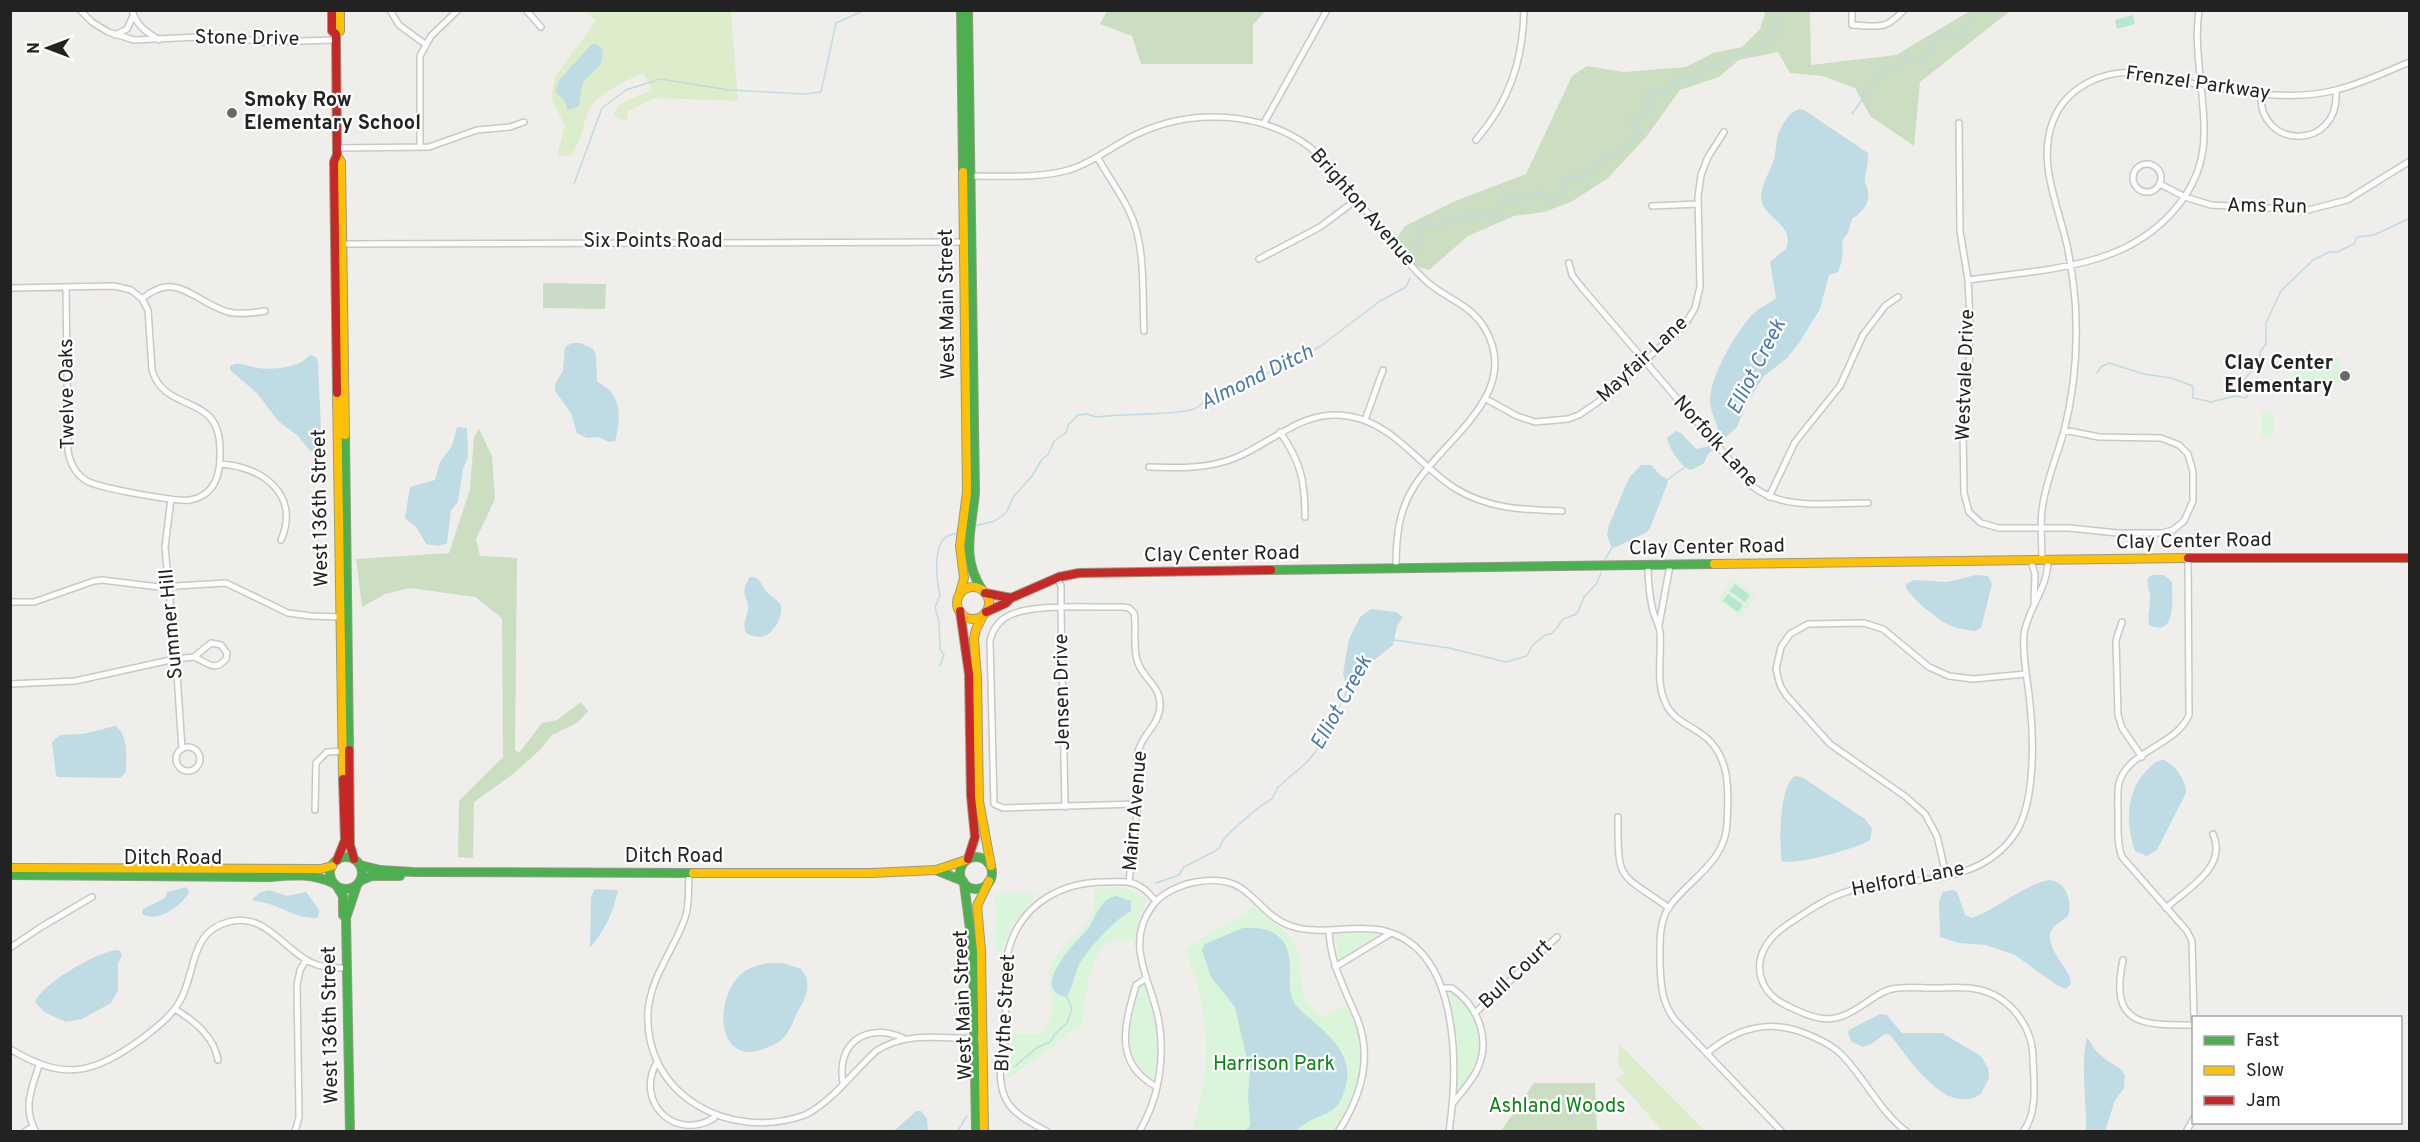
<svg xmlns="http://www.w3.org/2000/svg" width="2420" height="1142" font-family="Overpass,sans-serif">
<rect width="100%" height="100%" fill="#f0eeeb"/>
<path fill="#ddeccb" d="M586,11H731L738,101L654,98L628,111L627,120L619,119L613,114L620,104L652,90L643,73C626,81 606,89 593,104C582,117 585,139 570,156L557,155L565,126L551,98L556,75L596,21Z
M1619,1044L1705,1131H1663L1616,1079L1625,1073L1618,1064Z"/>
<path fill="#cbdec1" d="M1766,10L1810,11L1811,65L1896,55L1970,11H2010L1920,82L1914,146L1870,116L1855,88L1823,76L1790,73L1778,52L1739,60L1719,77L1680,90L1646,137L1608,178L1571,202L1544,212L1514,216L1468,236L1429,270L1415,266L1395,241L1405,226L1453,202L1526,174L1572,76L1587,66L1624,72L1686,67L1713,53L1742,47L1760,29Z
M1107,11V10L1265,11L1253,25V64H1141L1132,36L1100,24Z
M479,429L492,456L495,499L476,539L480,556L517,558L515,750L519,753L542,723L557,720L581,702L588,711L577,723L552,735L541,749L513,774L474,802L473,858L458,857L459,801L503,757L502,618L475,597L410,588L385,594L362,607L356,559L449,553L470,489L474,437Z
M1534,1083H1595L1597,1131H1501Z"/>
<path fill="#cadbca" d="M543,283L606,284L605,309L543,308Z"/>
<path fill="#daf5da" d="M2303,357H2340V385H2301L2293,382L2294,366Z
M2262,411H2273V435L2262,437Z
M1733,579L1756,596L1741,617L1717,600Z
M1094,888C1115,887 1132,886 1147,901L1139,918L1134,941C1128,941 1117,939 1111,941C1088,952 1085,1005 1081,1027L1070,1031L1052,1048L1008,1079L1007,1064L1013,1034H1042C1047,1024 1054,1015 1053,1004C1052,988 1045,978 1052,963C1061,942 1090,930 1094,907C1095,901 1094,894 1094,888Z
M1035,893L1036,896L1012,926L1001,952H996L995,894Z
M1253,905L1292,938L1299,954L1302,988L1307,1002L1321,1017L1347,1006C1351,1018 1357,1030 1360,1042C1367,1076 1350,1104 1334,1131H1191C1209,1080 1210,1043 1199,990C1196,976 1189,963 1186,950L1191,945L1249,911Z
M1337,933L1380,934L1382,936L1339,960L1335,934Z
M1141,985L1145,986C1157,1015 1159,1046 1155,1077L1152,1080C1118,1051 1129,1027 1138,989Z
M1449,992H1454C1487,1025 1487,1051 1462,1089H1459L1456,1084L1455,1032Z"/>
<path fill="#b7e6d2" d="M2133,15L2135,24L2117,29L2115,20Z
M1735,584L1750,595L1745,602L1730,591Z
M1728,594L1743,605L1738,612L1723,601Z"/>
<path fill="#bfdbe3" d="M592,44H596L602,49C607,69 586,72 582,86C580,92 581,99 579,106L568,110L564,100L555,91L559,80Z
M1800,109L1804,110L1868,153C1869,162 1866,170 1865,177C1864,183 1867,186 1868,191C1871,202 1861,214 1852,219L1848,233L1842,241C1843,252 1843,261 1838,272L1829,275L1820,309L1799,343L1787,358L1764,376L1747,403L1737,427L1709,453L1703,464L1691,470C1681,467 1670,450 1667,438L1676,431L1681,433L1696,449L1709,446L1718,439C1720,425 1711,416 1710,402C1709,378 1736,332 1753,314C1760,307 1769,304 1776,298L1770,262L1786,249C1795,227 1768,219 1762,203C1757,190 1771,171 1774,159C1777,148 1775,138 1781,128C1786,119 1790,112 1800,109Z
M572,343H580L593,349L596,355L597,381C601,385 609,388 612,393C622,407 619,426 615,441L609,442L599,437L587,438L577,433L571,413L555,391V385L563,370L565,347Z
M310,355L316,357L318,363L321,428L318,452L310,451L298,436L278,421L257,393L230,370V366C239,361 247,366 257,368C274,370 299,368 310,355Z
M457,427L467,428L468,457L463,469L458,502L451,510L447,543L438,546L426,544L417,528L405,518L410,487L435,480L440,462L452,446Z
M1641,465H1651L1661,476L1666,478L1668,482L1650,528L1647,532L1616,547L1611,546L1607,535L1609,525L1629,478Z
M1976,575L1988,576L1992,584L1981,628L1975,631C1967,630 1959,629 1951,626C1939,621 1909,597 1905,585L1914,580L1947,582Z
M2152,575H2164L2172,582C2172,598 2177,638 2149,625C2147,615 2150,609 2150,599C2151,592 2146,586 2148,578Z
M750,577C761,576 760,584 766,591C770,596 777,599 780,604C785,613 774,634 764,636C757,638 752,636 746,633C742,623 747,619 748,609C749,596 738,595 750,577Z
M1371,609L1396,612L1403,617L1397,626L1393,645L1368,665L1356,687L1350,688L1346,684L1343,674L1349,639L1360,617Z
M115,726C129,734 126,758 126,772L120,778L58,777L56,775L52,742L60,735L83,734Z
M2164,760C2175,765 2187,781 2186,793L2157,850L2147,856L2135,851C2125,823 2126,790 2148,769C2153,764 2156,760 2164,760Z
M1795,776L1802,777L1865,819L1872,829L1870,840C1858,848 1795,866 1782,861C1779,843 1779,786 1795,776Z
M2049,880C2066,881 2073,902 2068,916C2064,920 2057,923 2053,928C2040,945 2072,969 2071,984L2066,989L2055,984L2015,955L1986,945L1959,943L1940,937L1939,901L1943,892L1952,890L1957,892L1965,915L1972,918C1998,909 2023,885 2049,880Z
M187,887L189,893C179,907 159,923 142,914L143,909L165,898L167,892Z
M597,889L618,890C613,913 605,930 590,948L591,897L594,890Z
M269,890L287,896L306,892L319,910L318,918C297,919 284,908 266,903C261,901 257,902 252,900L259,893Z
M1116,896L1131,901V911C1115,919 1090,947 1080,963C1075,972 1073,985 1068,995L1066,997C1028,989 1077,941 1087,930C1097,917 1099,899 1116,896Z
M1243,928C1258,928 1270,927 1281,939C1298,958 1283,983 1295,1004C1299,1010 1306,1015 1312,1020C1329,1035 1351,1055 1347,1080C1339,1123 1320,1108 1296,1131H1245L1250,1126V1120L1248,1096L1250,1071L1246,1055L1235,1007L1211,977L1202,950L1205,944Z
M119,950L122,955L118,964V990L111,1003L82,1019L66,1022L44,1012L35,1002C43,983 99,950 119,950Z
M767,963H783L801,969C813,983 806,998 798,1011C794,1019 791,1029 785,1036C781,1042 773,1045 766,1048C714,1070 713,993 745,971C751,967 760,965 767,963Z
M1880,1014L1887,1015L1902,1033H1942L1981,1056L1988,1068L1989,1078L1981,1094C1946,1118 1908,1057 1890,1035L1885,1034L1871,1044L1863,1047L1852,1042L1848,1033L1849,1030Z
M2087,1037L2096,1051L2105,1059L2122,1070L2125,1076L2124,1088L2115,1100L2105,1131H2086C2087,1101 2080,1066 2087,1037Z
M916,1111H921L927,1119L928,1131H894Z"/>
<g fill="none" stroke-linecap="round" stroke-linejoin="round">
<path stroke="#bfdbe3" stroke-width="1.5" d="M1989,10L1991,12L1995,10
M1852,114L1874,83L1887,68L1903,66L1907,55L1924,62L1932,48L1938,30L1945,31L1952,38C1963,37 1963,30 1969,22C1972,17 1976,16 1979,10
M574,184L602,108L626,90L660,79L729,90L804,94L821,92L836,23L865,10
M1415,254L1419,227L1423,222L1437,226L1455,218L1484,214L1495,217L1501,214V201L1527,199L1537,192L1547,201L1553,202L1561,198L1565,178L1586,175L1605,156L1624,150L1630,141L1640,136L1643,130L1633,125L1632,120L1652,106V103L1644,99L1646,94L1656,90L1667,93C1669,87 1675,76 1683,80C1686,81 1688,83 1691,83L1703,69L1708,66L1716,67L1737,53L1754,52L1777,32V29L1772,25L1779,17V10
M2097,373L2101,367L2109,363L2144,374L2171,378L2193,386V398L2211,402L2235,396L2246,398L2248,395L2241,384L2260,360V352L2266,344V323L2281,291L2313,260L2329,252H2337L2354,244L2357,237L2374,235L2410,218
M1667,480L1685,467
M974,526L995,521L1006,513L1014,496L1032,476L1042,459L1048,455L1054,441L1066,433L1069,424L1078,415L1087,414L1096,417C1128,413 1160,416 1191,410C1203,407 1205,396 1220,397L1321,346L1380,301L1406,287L1410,278
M1605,559L1614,545
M1394,640L1449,648L1506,662L1527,656L1532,646L1545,635L1551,634L1556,629L1563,619L1577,614L1584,597L1597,583L1601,573
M940,666L944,655L940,649L939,622L935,607L940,596C937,582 931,541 950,535C953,534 956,534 959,533
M1156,883L1179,875L1184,867L1217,850C1222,846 1220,844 1224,839C1230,831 1264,802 1272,799L1278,787L1306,763L1317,750L1349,687
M1014,1067L1038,1047L1050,1042L1055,1034L1067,1023L1072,1008L1066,995
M957,1132L967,1116"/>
<g stroke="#c9c8c7" stroke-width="8">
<path id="street" d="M80,10L92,22L108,32L134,40L221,36L265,42L336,40
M132,10C136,25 146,32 159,40
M390,10L399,25L425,44
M526,10L541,27
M1852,10V25C1879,26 1884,31 1904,10
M115,35L127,29L133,16
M2261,93C2257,150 2340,152 2336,91
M1264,123L1327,10
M1959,123L1960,231L1968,280L1970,320L1969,380L1963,430L1964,493L1969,512L1981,523L1999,528H2069L2118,533H2162L2173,530L2184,521L2193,501V472L2188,454L2179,445L2161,438L2099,437L2064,430
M1476,140C1509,102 1523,61 1524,10
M420,147V56L431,36L458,10
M337,148L429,147L477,130L510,127L524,122
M1098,158C1108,177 1122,194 1131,215C1146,249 1142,293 1144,331
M2133 178a14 14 0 1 1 28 0a14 14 0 1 1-28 0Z
M967,176C1001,176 1040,179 1072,169C1096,161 1115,144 1137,134C1192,108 1262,111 1311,148C1336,175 1359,203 1383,231C1396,247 1409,265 1424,279C1443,298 1468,302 1484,327C1524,392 1445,438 1415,485C1398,511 1396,538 1396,568
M2160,184L2185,197L2211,205L2308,210L2347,200L2410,161
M1652,206L1698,204
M340,244L966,242
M1259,259L1320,227L1356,200
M1569,263L1572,275L1583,289L1752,486C1784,511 1829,503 1868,503
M1968,280C2011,274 2057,271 2099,258C2154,241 2204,195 2204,134C2205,94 2193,50 2199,10
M10,288L114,286L131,290L142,299L148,310L152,370C165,415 221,391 220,451C220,461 220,472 215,482C210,492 201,498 190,500C176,502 99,488 87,481C75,474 70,463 68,451L66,287
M142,299C176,269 194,302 228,312C240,315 253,313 265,311
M1486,399L1517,416L1535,422L1568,419L1579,415L1598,402L1684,326L1695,308L1700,287L1698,197L1701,175L1708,157L1724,132
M1365,420L1383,370
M1280,432C1301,462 1305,481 1305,517
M220,464C261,466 301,494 281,540
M1149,467C1179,468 1207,469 1235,458C1274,442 1302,409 1348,416C1394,423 1419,466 1456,489C1489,509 1524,510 1562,511
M1769,497L1795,442L1840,386L1863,335L1885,306L1898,297
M171,499L165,547L177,674L182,749
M2188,559L2189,715C2176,746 2128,750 2119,783C2117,793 2118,805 2118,816C2118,829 2117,845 2122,857L2187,931L2192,941L2194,1018
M2042,560C2042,544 2040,527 2042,510C2045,483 2057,457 2064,431C2073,396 2077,358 2076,322C2076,296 2072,271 2067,245C2058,205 2037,162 2053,121C2066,87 2104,69 2138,73C2199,83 2275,106 2336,90C2361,84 2385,72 2410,62
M2031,561L2035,574L2034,603
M1648,566C1648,581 1649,595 1653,611C1655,618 1659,625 1660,632C1662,655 1655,683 1666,704C1673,719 1687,724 1700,733C1731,753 1729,791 1727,823C1726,862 1689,879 1669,907C1658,924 1660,946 1660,965C1661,987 1662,1003 1675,1020L1782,1132
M1057,578L1061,586V608L1065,807
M10,602H34L94,581L102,580L159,587L226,583L288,613L311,616L342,617
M2122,622L2116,640L2118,715L2122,728L2142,757
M1659,625L1670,565
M211,643L221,645L227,653L226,659C214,673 207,662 194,657Z
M10,684L75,681L175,659L194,657
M176 759a12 12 0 1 1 24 0a12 12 0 1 1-24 0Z
M315,810L316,763L327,752L345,751
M1618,817C1618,884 1618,871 1669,908
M689,873C688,888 690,904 685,918C674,950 651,976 648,1011C643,1095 729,1142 805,1115C833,1101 853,1072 876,1051C908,1030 945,1039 982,1039
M1946,875L1937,836L1925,814L1906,797L1830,744L1786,695L1780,685L1776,669L1781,647L1790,634L1808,624L1864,623L1883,629L1929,667L1949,676L1973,679L2026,674
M1129,882L1137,813C1138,793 1134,771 1138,752C1142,733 1161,725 1160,703C1159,685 1144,679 1138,663C1132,648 1137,629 1134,613L1129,608L1123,607C1094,608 1035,603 1010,615C999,620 993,629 990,640L994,804L1003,808L1137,804
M2166,908C2187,889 2228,867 2213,834
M1329,930C1330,962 1344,988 1357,1018C1373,1058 1361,1097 1338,1132
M10,948L41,927L92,897
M2123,960C2109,1026 2142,1025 2194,1025
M1335,967L1391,933
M1145,979L1136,985C1125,1024 1112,1063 1157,1087
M1443,988H1452C1479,1007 1492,1041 1476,1072C1470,1083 1461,1093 1453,1103
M175,1009C194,1021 214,1036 218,1060
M1475,1013L1557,937
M10,1049C65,1082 93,1074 143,1038C158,1026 172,1016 181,999C196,971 190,932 228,922C265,912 282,948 310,962C322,968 333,968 346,968
M1707,1053C1738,1027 1771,1018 1809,1035C1821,1040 1832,1045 1841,1054C1865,1078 1879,1111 1907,1132
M657,1062C634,1102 675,1142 714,1118
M843,1083C836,1043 866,1022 903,1038
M24,1132L33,1127
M36,1132C22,1108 32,1088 39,1065
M295,1132L299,1117L297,985L300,970L306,960
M1048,1132C1012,1113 996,1103 1001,1058C1002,1050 1006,1043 1006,1035C1007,1006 1001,976 1009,948C1022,903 1063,881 1108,882C1118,882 1130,880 1139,886C1146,889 1151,896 1156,901
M1139,1132C1159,1099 1165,1059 1159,1022C1152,981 1123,945 1153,905C1170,883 1217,872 1241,888C1259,900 1269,919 1291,926C1320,936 1352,924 1381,930C1462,947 1458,1070 1449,1132
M2023,1132C2038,1112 2034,1083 2033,1059C2033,1026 2009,995 1976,989C1962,986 1947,988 1934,988C1920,988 1905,986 1892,989C1882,991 1875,997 1867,1002C1839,1022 1825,1024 1794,1009C1781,1003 1769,997 1763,983C1753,960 1766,940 1784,927C1805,913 1825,898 1849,891C1886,880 1928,884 1965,871C1985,864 2004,851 2016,832C2035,802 2034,740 2030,704C2028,681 2022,657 2024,634C2028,608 2048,588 2048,560
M2186,1132L2194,1118"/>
</g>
<g stroke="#999a82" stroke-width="10">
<path id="fast" d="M961,10L963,172
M968,10L975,492C972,529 960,558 983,591
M345,435L349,750
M1271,570L1714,564
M330 873a16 16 0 1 1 32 0a16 16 0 1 1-32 0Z
M960 873a16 16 0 1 1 32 0a16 16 0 1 1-32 0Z
M360,865L380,870L413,872L693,873
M936,870L963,881
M10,875L270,877C292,875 312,873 333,883
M360,881L371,876H400
M964,883L973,952L976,1132
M338,888L343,896V915L346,918
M350,1132L346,918L357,885"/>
</g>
<g stroke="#999a82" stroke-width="10">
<path id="slow" d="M336,34L340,31V10
M337,155L341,162L345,435
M337,393L343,779
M1714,564L2188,558
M957 603a16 16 0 1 1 32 0a16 16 0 1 1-32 0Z
M959,596L964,578L960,546L967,492L963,172
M984,614L976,629L974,639L977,678L979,801L991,866
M10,868L321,869L332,866
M693,873H871L936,870L966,860
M984,1132L981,950L977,906L989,881"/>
</g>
<g stroke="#999a82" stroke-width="10">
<path id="jam" d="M332,10V31L336,34L337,155L334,162L337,393
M2188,558H2410
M985,593L1011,598
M960,611L969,674L971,796L975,837L968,859
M986,612L1006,603L1011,598L1059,577L1079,573L1271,570
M349,750L350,845L354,859
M337,860L345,840L343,779"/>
</g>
<use href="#street" stroke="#fdfcfc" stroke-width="5"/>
<use href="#fast" stroke="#4caf50" stroke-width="8"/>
<use href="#slow" stroke="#ffc107" stroke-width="8"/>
<use href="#jam" stroke="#c62828" stroke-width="8"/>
</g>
<g fill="#6a6968" stroke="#fff" stroke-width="2">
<circle cx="232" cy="113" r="6"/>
<circle cx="2345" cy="376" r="6"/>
</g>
<g text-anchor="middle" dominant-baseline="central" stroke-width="4.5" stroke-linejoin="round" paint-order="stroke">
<g font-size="20" fill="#222" stroke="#fff">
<text transform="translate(247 39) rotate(1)">Stone Drive</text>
<text transform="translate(2198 84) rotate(8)">Frenzel Parkway</text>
<text transform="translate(2267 207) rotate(1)">Ams Run</text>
<text transform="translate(1362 208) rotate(49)">Brighton Avenue</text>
<text x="653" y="242">Six Points Road</text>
<text transform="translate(948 304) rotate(-91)">West Main Street</text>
<text transform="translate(1643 360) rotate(-43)">Mayfair Lane</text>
<text transform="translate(1966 375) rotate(-88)">Westvale Drive</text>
<text transform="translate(68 394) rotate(-91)">Twelve Oaks</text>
<text transform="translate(1715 442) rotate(48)">Norfolk Lane</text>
<text transform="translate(321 508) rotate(-91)">West 136th Street</text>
<text transform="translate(2194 542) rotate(-1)">Clay Center Road</text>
<text transform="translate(1707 548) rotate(-1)">Clay Center Road</text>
<text transform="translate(1222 555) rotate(-1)">Clay Center Road</text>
<text transform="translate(172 624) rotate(-95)">Summer Hill</text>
<text transform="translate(1063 692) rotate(-91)">Jensen Drive</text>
<text transform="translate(1136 811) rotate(-85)">Mairn Avenue</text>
<text x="674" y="857">Ditch Road</text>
<text x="173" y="859">Ditch Road</text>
<text transform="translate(1908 880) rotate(-11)">Helford Lane</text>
<text transform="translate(1516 975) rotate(-43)">Bull Court</text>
<text transform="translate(964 1005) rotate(-92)">West Main Street</text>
<text transform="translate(1006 1013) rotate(-87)">Blythe Street</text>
<text transform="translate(331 1025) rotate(-91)">West 136th Street</text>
</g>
<g font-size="20" font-weight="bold" fill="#222" stroke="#fff" text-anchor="start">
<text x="244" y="101">Smoky Row<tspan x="244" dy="23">Elementary School</tspan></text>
<text x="2333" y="364" text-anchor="end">Clay Center<tspan x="2333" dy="23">Elementary</tspan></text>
</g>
<g font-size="20" fill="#0c8416" stroke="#fff">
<text x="1274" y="1065">Harrison Park</text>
<text x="1557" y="1107">Ashland Woods</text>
</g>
<g font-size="21" font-style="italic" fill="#4a7aab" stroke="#fff">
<text transform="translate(1757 367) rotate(-63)">Elliot Creek</text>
<text transform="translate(1257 378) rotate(-26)">Almond Ditch</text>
<text transform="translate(1342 703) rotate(-61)">Elliot Creek</text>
</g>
</g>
<rect width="2420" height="1142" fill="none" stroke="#222222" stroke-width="24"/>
<rect x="2192" y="1016" width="210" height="108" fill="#ffffff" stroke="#a7a7a7" stroke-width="1.5"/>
<rect x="2204" y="1036" width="30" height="9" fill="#4caf50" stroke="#a7a7a7" stroke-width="1.5"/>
<text x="2246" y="1046" font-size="18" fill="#222222">Fast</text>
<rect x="2204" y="1066" width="30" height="9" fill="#ffc107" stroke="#a7a7a7" stroke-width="1.5"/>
<text x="2246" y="1076" font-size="18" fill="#222222">Slow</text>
<rect x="2204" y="1096" width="30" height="9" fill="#c62828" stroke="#a7a7a7" stroke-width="1.5"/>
<text x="2246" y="1106" font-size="18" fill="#222222">Jam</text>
<g transform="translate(48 48) rotate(270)" stroke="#ffffff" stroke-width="4.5" paint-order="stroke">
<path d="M0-4.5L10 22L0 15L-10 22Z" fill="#222222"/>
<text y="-9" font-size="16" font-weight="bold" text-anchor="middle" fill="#222222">N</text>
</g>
</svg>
